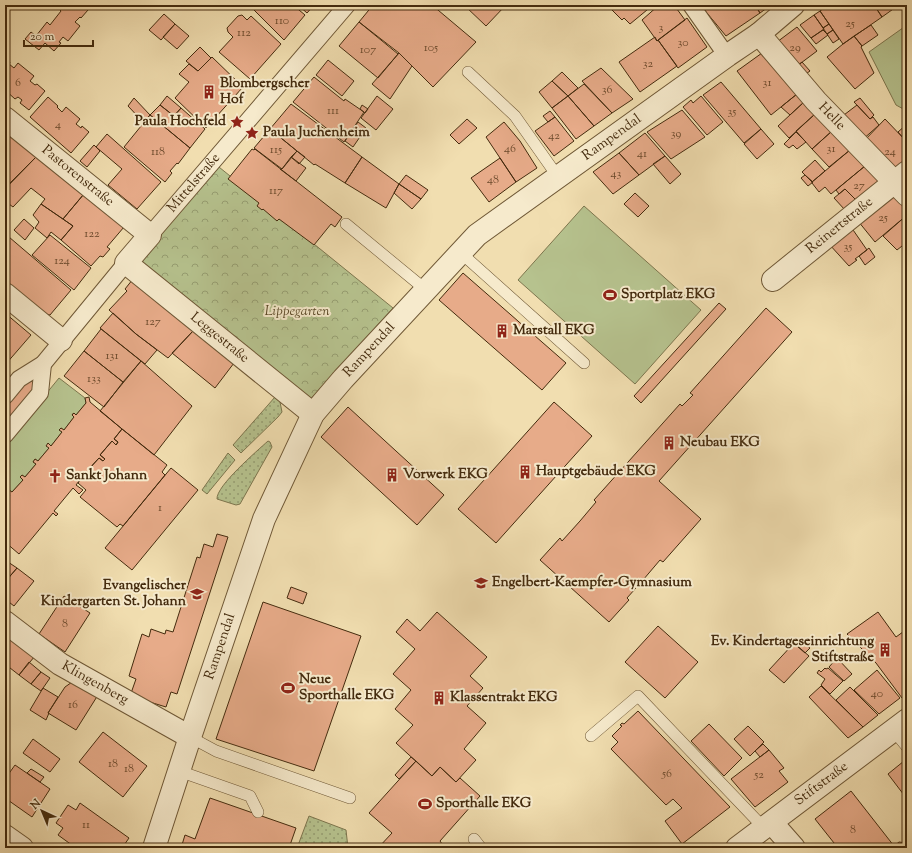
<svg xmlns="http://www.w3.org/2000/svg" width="912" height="853" font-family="'Sorts Mill Goudy',serif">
<defs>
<pattern id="grass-dots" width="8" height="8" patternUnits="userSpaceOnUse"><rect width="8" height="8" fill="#b6c28e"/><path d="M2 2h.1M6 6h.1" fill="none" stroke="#969e72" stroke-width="1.8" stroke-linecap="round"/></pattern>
<pattern id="park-crowns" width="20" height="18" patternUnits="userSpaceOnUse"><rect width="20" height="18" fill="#b6c28e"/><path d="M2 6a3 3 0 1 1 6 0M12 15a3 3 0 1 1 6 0" fill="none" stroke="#969e72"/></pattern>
</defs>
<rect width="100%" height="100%" fill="#f1deb0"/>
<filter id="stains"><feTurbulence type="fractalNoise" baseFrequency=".005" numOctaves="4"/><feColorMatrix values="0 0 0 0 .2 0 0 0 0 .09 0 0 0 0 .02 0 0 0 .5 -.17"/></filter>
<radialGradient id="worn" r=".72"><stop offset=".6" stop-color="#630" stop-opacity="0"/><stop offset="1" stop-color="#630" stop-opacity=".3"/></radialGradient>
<path fill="url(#grass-dots)" stroke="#7d764e" d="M275,397L280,402L282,412L278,417L241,453L233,445Z
M268,441L270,442L272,447L240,504L236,505L217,499C216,486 257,451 268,441Z
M228,453L235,460L207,494L202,490Z
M309,816L346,830L348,848H297Z"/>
<path fill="url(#park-crowns)" stroke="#7d764e" d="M214,163L393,308L307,403L134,262Z"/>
<path fill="#b6c28e" stroke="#7d764e" d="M907,25V111L896,105L869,52Z
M584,206L701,310L635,384L518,280Z
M59,378L85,398L86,403L76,415L73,413L72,415L74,417L64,430L61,428L59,430L62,432L51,446L48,443L49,448L38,461L35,459L33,462L36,464L25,477L22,475L20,477L23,480L12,492L9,490L8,492L10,495L5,501V444Z"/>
<path fill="#e7ab89" stroke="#442b0e" d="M61,5H82L88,10L81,18L80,17L75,22L80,26L68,41L63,37L59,42L61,43L54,51L45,43L39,50L25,39L31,32L36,36L47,22L50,25L61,11L58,8Z
M249,5H259L254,10Z
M259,5H293L305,15L284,40L254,10Z
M298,5H314L307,13Z
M373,5H432L476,42L433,87L399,53L359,22Z
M458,5H504L505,6L486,26L465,6L462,9Z
M609,5H653L630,24L624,18L622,20L608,6Z
M659,5H674L685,20L657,41L642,20Z
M705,5H755L760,13L726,36L702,7Z
M755,5H771L760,13Z
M828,5H874L882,17L843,44L820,11Z
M874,5H895L896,7L882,17Z
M820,11L829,24L823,28L814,15Z
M164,14L175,24L161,40L149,30Z
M242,15L247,20L251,16L281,44L250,79L219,52L233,37L228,32L227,28L238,16Z
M814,15L824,29L811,38L800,25Z
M687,18L707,47L678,68L658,40Z
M359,22L398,54L378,78L339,46Z
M175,24L189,36L177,49L163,37Z
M829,24L833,30L827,34L823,28Z
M871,25L878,35L862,46L854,36Z
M797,27L817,51L793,69L773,45Z
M823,30L828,35L816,44L811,38Z
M833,30L839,39L833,43L827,34Z
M854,36L862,46L861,47L874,73L855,89L827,57L843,44Z
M655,37L657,41L658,40L677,66L640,92L619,62Z
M200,47L211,58L198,71L186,61Z
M399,53L412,66L390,99L372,84Z
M762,53L797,94L771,115L737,71Z
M212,57L243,87L206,128L175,98L189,82L179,74L189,64L198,71Z
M5,58L10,62L9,64L14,68L18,63L34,76L30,81L35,85L37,84L45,91L29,110L20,103L22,100L18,97L15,99L5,90Z
M328,60L354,81L342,96L316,75Z
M802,62L810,71L800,78L793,69Z
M601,68L633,99L612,113L582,81Z
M562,72L578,88L568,96L552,81Z
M314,77L344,101L345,99L364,112L344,142L293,102Z
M552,81L568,96L552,108L539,92Z
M721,82L761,129L744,143L703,95Z
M584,84L612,113L594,126L568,96Z
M797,94L804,102L790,115L781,107Z
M167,96L181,108L174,116L160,105Z
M377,96L393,109L376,130L361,118Z
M568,96L594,126L576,139L552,108Z
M701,96L723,122L707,135L683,107L691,100L693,103Z
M48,97L58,106L57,107L62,112L66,107L80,119L76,124L81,128L82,126L89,132L71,153L30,117Z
M134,98L150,115L144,123L128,106Z
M860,98L874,115L870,119L854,102Z
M804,102L815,114L789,138L778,126Z
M291,104L362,157L345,183L315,164L314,165L270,129Z
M160,105L174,116L181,108L205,129L190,148L150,115Z
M362,105L368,109L365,113L360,109Z
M857,105L870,119L873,117L879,125L861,141L840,118Z
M682,110L705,137L671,159L647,132Z
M550,111L555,117L548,122L543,116Z
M815,114L832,131L812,149L796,131Z
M150,115L190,148L178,164L177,163L170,171L172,173L165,182L124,147Z
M555,117L574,141L554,156L535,131Z
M467,119L477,128L459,144L450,135Z
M885,119L907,142V163L895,174L863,142Z
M358,122L366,128L353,147L345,141Z
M504,122L520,141L537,168L516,182L486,137Z
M907,124V142L898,132Z
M270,129L297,151L282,169L254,148Z
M761,129L774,144L757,159L744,144Z
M832,131L850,150L829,167L812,149Z
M796,132L806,142L797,149L793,145L789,148L784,144Z
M7,133L36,157L6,187L5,135Z
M645,133L665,156L639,175L619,153Z
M107,134L161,182L137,209L108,185L122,169L96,147Z
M94,145L100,151L87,167L80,161Z
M252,149L254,150L255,149L342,217L335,227L331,224L314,245L279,219L277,221L263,209L262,210L257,206L259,203L228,179Z
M850,150L865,166L831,194L825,187L819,192L812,183V182Z
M297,151L305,157L299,164L291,157Z
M619,153L639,175L613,194L593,172Z
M665,156L681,174L670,184L653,164Z
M36,157L83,195L63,219L41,204L45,199L31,188L13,207L5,201V189Z
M291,157L306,168L296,181L280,169H282Z
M362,157L399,184L386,208L345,183Z
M500,158L516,182L489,202L471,178Z
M815,160L825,171L812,182L802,172Z
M865,166L880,183L857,201L845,189L839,194L836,190Z
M406,175L428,190L421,199L399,184Z
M805,175L813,182L808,186L801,178Z
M399,184L421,199L412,209L394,193Z
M845,189L857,201L845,210L834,198Z
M635,193L649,206L638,217L624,204Z
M84,194L124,227L107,247L110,249L103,257L100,256L91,266L61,240L73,226L63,219Z
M894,194L907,207V215L875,242L858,221Z
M41,204L73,226L61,240L51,232L47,238L35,228L39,222L33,215Z
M907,215V242L897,250L883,236Z
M24,219L34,228L25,240L14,230Z
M851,227L867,250L855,259L857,260L849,266L829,244Z
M50,235L91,268L74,290L32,255Z
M9,237L71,290L50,315L44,314L5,283V238L6,239Z
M869,248L875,257L865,265L859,256Z
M463,273L566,363L542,390L439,300Z
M133,279L193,331L168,358L136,334L109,310L127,291L125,289Z
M719,303L726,309L641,403L634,396Z
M766,308L792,332L659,481L701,519L663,562L660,560L643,580L627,598L629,600L609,622L540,560L560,538L562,541L580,521L596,502L594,500L680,404L682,406L693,395L690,393Z
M5,313L31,335L5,365Z
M113,313L136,334L157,350L145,364L100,328Z
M101,329L141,361L123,382L84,351Z
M193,331L234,363L215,388L172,353Z
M84,351L123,382L104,407L64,376Z
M141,361L192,406L154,455L100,411Z
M31,381L37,386L5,429V402L20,383Z
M89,397L90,402L122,429L114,439L118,442L116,445L112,441L100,455L105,459L103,461L99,458L88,470L93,474L91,476L86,472L76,485L83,490L79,494L73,488L54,511L58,514L56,516L53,513L19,554L5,542V501L10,495L7,492L9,490L12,492L23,480L20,477L22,475L25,477L36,464L33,462L35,459L38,461L49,448L46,446L48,443L51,446L62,432L59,430L61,428L64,430L74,417L72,415L74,413L76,415L86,403L85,398Z
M554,402L592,436L496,543L458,509Z
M348,407L444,495L417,525L321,437Z
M122,429L167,465L162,472L165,475L123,526L120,524L117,527L80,497L86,490L78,483L86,472L91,476L93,474L88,470L99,458L103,461L105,459L100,455L112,441L116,445L118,442L114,439Z
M171,468L198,490L132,570L105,548Z
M217,534L228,537L177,694L171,692L166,707L130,696L136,679L129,676L142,634L149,637L151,629L165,634L166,630L173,632L197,557L200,558L204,544L213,547Z
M5,560L17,568L5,582Z
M17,568L34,581L14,606L5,599V582Z
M291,587L307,593L303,604L287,598Z
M64,596L90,613L65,652L39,634Z
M263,602L361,636L314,771L216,739Z
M437,612L487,657L470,676L483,688L467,706L486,723L464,749L476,760L456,782L440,767L432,776L396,743L413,725L395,709L411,690L393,674L415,649L396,632L407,619L420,631Z
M878,612L896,637L907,629V694L902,698L876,663L847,634Z
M658,626L698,662L665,698L625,662Z
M5,633L35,656L19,675L5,664Z
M802,642L810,648L805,653L798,647Z
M794,643L809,656L784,683L769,670Z
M837,658L852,674L844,681L829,667Z
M29,662L41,672L31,684L19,675Z
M825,668L826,669L828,668L843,681L830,694L821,685L825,679L817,673L819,670L821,672Z
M877,670L900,698L879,714L854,690Z
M41,672L50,678L41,691L31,684Z
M75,680L98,695L76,730L48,713L65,687Z
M821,686L863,727L848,738L809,697Z
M850,687L878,715L863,727L836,700Z
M43,688L58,697L48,713H49L46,720L30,710Z
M638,711L730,807L682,844L665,821L682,808L673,799L666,805L611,749L618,742L612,736L622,726L620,725L622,723L624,724Z
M709,724L742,758L724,776L691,741Z
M748,726L764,742L750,756L734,739Z
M103,732L147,766L123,797L79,762Z
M33,739L60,759L50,772L23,753Z
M763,744L769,750L760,757L755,751Z
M769,750L784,768L779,771L788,782L755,807L731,779Z
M411,757L416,761L399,779L395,775Z
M416,761L432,776L440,767L456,782L460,778L480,796L440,841L445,848H378L392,833L369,813Z
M904,761L907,764V799L888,774Z
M15,765L50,789L32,817L5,798V779Z
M31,769L44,777L40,782L27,773Z
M851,791L894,846L899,842L907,843V848H838L815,819Z
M210,798L296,828L289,848H181L185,835L195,839Z
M80,803L129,838L122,848H76L58,835L63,828L56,823L68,805L76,810Z"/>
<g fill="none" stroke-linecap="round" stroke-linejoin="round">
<g stroke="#6f5836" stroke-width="12">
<path id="service" d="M468,72L515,116L558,177
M346,224L426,290
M461,253L584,363
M893,730L907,747
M591,736L638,696L764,828
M190,737L216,751L350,798
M179,771L250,796L258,812
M474,839L481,848"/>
</g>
<g stroke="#6f5836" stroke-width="18">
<g id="pedestrian">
<path d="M691,5L722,49L728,55"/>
<path id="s1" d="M150,235L347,5"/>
<path d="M5,396L19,379L43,364L126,263"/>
<path d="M5,435L40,393L43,364"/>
</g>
</g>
<g stroke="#6f5836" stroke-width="24">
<g id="minor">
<path id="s2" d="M759,34L816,101L907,195"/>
<path id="s3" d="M5,118L150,235L126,263L313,414"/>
<path id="s4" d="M773,280L907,172"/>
<path d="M5,294L61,340"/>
<path id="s5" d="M5,622L60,664L190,737"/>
<path d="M772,823L794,848"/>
<path id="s6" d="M154,848L190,737L264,519L313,414L343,379L477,235L728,55L759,34L793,5"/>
<path id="s7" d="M737,848L907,720"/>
</g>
</g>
<g stroke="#6f5836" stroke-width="24">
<path id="tertiary" d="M5,836L22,848"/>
</g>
<use href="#service" stroke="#f6eacc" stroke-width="11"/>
<use href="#pedestrian" stroke="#f6eacc" stroke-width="16"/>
<use href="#minor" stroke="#f6eacc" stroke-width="22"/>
<use href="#tertiary" stroke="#f6eacc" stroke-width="22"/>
</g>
<defs>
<g id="building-bare" transform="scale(1.08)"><path d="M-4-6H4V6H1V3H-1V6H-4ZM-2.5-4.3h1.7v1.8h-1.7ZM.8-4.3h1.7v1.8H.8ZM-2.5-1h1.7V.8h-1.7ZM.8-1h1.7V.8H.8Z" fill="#8f2418" stroke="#f6eacc" stroke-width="2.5" paint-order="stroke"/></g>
<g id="sight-bare" transform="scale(1.08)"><path d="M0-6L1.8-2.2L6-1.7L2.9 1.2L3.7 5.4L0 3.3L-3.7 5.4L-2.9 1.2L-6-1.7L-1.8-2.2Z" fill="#8f2418" stroke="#f6eacc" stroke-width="2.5" paint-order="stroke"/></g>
<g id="stadium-bare" transform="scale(1.08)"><path d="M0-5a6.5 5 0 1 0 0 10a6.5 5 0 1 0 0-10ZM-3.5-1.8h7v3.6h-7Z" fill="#8f2418" stroke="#f6eacc" stroke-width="2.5" paint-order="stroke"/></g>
<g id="church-bare" transform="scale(1.08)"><path d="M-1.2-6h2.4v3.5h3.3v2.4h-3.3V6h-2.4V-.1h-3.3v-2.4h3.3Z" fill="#8f2418" stroke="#f6eacc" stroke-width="2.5" paint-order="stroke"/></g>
<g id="school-bare" transform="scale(1.08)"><path d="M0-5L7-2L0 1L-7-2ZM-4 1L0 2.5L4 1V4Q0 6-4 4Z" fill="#8f2418" stroke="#f6eacc" stroke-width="2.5" paint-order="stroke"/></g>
</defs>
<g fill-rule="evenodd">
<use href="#building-bare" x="209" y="92"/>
<use href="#sight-bare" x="237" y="122"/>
<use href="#sight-bare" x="252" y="133"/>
<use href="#stadium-bare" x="610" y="295"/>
<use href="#building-bare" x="502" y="331"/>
<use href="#building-bare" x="669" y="443"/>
<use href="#building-bare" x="525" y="472"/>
<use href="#building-bare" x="392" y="475"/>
<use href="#church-bare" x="55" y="476"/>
<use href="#school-bare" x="481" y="583"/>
<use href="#school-bare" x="197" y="594"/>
<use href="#building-bare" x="885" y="650"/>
<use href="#stadium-bare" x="288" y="688"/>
<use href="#building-bare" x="439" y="698"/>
<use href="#stadium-bare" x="425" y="804"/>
</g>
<g text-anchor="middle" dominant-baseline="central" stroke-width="4" stroke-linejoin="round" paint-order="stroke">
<g font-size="12" fill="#6d4b2d">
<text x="282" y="21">110</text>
<text x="850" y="24">25</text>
<text x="661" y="28">3</text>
<text x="244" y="33">112</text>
<text x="683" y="43">30</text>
<text x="431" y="48">105</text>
<text x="795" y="48">29</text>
<text x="368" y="50">107</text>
<text x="648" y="64">32</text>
<text x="18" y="83">6</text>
<text x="767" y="83">31</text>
<text x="607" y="90">36</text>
<text x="333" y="111">111</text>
<text x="732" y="112">35</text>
<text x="58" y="125">4</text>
<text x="676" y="134">39</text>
<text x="554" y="136">42</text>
<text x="510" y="149">46</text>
<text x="831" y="149">31</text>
<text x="276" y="150">115</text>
<text x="158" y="152">118</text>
<text x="890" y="152">24</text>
<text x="642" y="154">41</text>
<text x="616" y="174">43</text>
<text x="493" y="180">48</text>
<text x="859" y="186">27</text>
<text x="276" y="191">117</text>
<text x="883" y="218">25</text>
<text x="92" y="234">122</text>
<text x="848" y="247">35</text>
<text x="62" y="261">124</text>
<text x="153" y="322">127</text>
<text x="112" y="356">131</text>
<text x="94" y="379">133</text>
<text x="160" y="508">1</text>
<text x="65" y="624">8</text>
<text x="877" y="694">40</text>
<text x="73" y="705">16</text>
<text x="113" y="764">18</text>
<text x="129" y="769">18</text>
<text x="667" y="774">56</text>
<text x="759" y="775">52</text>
<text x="86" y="825">11</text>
<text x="853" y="830">8</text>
</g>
<g font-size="14" font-weight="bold" fill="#442b0e" stroke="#f6eacc" text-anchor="start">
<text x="220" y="84">Blombergscher<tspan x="220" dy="16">Hof</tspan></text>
<text x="226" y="122" text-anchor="end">Paula Hochfeld</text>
<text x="263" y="133">Paula Juchenheim</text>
<text x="621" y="295">Sportplatz EKG</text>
<text x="513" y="331">Marstall EKG</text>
<text x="680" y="443">Neubau EKG</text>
<text x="536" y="472">Hauptgebäude EKG</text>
<text x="403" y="475">Vorwerk EKG</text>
<text x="66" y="476">Sankt Johann</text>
<text x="492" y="583">Engelbert-Kaempfer-Gymnasium</text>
<text x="186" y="586" text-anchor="end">Evangelischer<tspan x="186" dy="16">Kindergarten St. Johann</tspan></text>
<text x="874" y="642" text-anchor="end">Ev. Kindertageseinrichtung<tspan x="874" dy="16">Stiftstraße</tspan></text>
<text x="299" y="680">Neue<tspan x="299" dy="16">Sporthalle EKG</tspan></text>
<text x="450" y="698">Klassentrakt EKG</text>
<text x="436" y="804">Sporthalle EKG</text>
</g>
<g font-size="14" fill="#442b0e" stroke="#f6eacc">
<text stroke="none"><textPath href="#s2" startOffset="110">Helle</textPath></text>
<text stroke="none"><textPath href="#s6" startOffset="872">Rampendal</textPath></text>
<text stroke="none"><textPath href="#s3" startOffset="93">Pastorenstraße</textPath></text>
<text stroke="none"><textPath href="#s1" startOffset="68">Mittelstraße</textPath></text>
<text stroke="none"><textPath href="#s4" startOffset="86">Reinertstraße</textPath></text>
<text stroke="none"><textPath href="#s3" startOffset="343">Leggestraße</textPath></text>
<text stroke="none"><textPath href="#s6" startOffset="548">Rampendal</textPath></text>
<text stroke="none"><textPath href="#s6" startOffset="212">Rampendal</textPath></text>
<text stroke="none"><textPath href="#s5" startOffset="109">Klingenberg</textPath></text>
<text stroke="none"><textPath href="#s7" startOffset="106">Stiftstraße</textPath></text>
</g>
<g font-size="14" font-style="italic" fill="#5b4928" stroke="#f6eacc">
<text x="297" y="312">Lippegarten</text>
</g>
</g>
<rect width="912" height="853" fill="none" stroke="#f1deb0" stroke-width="20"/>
<rect x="6" y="6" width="900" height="841" fill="none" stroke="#442b0e" stroke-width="2"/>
<rect x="10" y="10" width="892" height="833" fill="none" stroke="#442b0e"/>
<g transform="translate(42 811) rotate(316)" stroke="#f6eacc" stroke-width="3" paint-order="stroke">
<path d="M0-3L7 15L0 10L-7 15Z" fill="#442b0e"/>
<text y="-6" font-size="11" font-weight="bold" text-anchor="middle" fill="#442b0e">N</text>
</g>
<path d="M24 40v6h69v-6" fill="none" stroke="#442b0e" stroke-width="2"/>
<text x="30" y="40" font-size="12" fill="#442b0e" stroke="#f6eacc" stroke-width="3" paint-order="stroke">20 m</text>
<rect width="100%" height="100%" filter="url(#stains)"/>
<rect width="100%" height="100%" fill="url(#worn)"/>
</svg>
